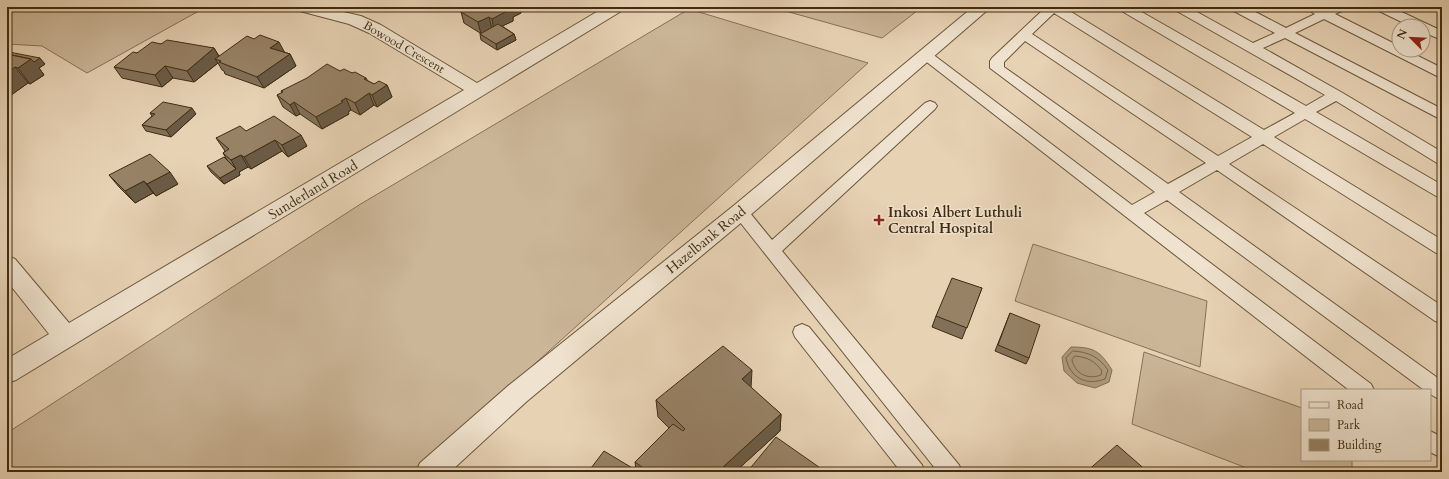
<svg xmlns="http://www.w3.org/2000/svg" width="1449" height="479" font-family="Cardo,serif">
<rect width="100%" height="100%" fill="#e7d2b4"/>
<filter id="stains"><feTurbulence type="fractalNoise" baseFrequency=".005" numOctaves="4"/><feColorMatrix values="0 0 0 0 .2 0 0 0 0 .09 0 0 0 0 .02 0 0 0 .5 -.17"/></filter>
<radialGradient id="worn" r=".72"><stop offset=".6" stop-color="#630" stop-opacity="0"/><stop offset="1" stop-color="#630" stop-opacity=".3"/></radialGradient>
<path fill="#cbb698" stroke="#867155" d="M7,7H206L87,73L42,46L7,44Z
M771,7H922L882,38Z
M689,9L868,63L415,472H7V433L359,205Z
M1033,244L1207,301L1200,367L1015,301Z
M1144,352L1302,408V460H1352V472H1257L1132,424Z"/>
<path fill="#ae9a7d" stroke="#826e52" d="M1071,347C1094,347 1100,351 1112,370L1109,382L1095,388L1077,383L1064,371L1062,357Z"/>
<g fill="none" stroke-linecap="round" stroke-linejoin="round">
<path stroke="#776348" stroke-width="1" d="M1073,351C1089,352 1099,357 1108,370L1105,379C1086,386 1070,378 1066,358Z
M1075,356C1087,357 1095,361 1102,371L1101,375C1088,380 1075,374 1072,360Z"/>
<g stroke="#6a563a" stroke-width="2">
<path id="lane" d="M1046,7H1063L1264,130L1295,113L1120,10L1118,7H1133L1306,106L1325,95L1175,10L1173,7H1188L1253,43L1275,33L1232,10L1230,7H1246L1286,28L1315,14L1304,7H1320L1325,9L1330,7H1346L1344,10L1335,14L1399,46V50H1406L1442,68V77L1437,76L1324,19L1295,33L1442,109V120L1285,38L1263,48L1341,92L1442,152V164L1437,163L1336,101L1316,112L1442,185V198L1436,196L1305,119L1274,137L1442,240V254L1436,253L1263,144L1229,164L1442,306V323L1435,321L1217,170L1179,192L1442,381V401L1430,394V390H1424L1167,200L1144,213L1371,384L1374,390H1349L919,56L921,53H931L1132,205L1155,192L990,68V61L992,58ZM1054,13L1252,137L1218,156L1032,34ZM1025,41L1206,163L1168,184L1004,67V62Z
M1375,7H1391L1442,31V40L1423,32V26H1410L1377,10Z
M930,101L935,103L937,106L935,109L782,251L959,465L962,472H938L732,212L734,208L740,206L746,208L772,240L925,103Z
M802,324L809,327L922,465L925,472H901L795,337L793,332L795,327Z
M1430,431L1442,437V458L1430,452Z"/>
</g>
<g stroke="#6a563a" stroke-width="2">
<path id="street" d="M294,7H322L361,16L381,25L477,83L605,7H625L623,10L16,380L7,383V359L49,334L7,281V256L15,259L69,323L464,90L369,33L349,24L296,10Z
M973,7H991L748,217L526,402L450,472H416L420,463L508,386L732,207Z"/>
</g>
<use href="#lane" fill="#efe2ce" fill-rule="evenodd"/>
<use href="#street" fill="#efe2ce" fill-rule="evenodd"/>
</g>
<path fill="#827058" stroke="#402c12" d="M471,7H520L521,13L513,17V21L502,26L514,34L516,40L497,50L481,40L480,34V33L464,23L461,12Z
M161,44L214,48L219,56L284,52L290,54L296,66L264,88L225,74L224,71L222,70L218,63L194,82L173,78L162,87L122,78L114,67L137,53Z
M7,53L45,64L39,68L44,75L30,84L28,83L7,98Z
M340,71L352,73L366,78L368,81L374,84L387,85L392,97L377,107L374,105L360,115L351,110L348,112L349,114L322,129L300,114L296,116L283,107L277,95L282,93L281,91Z
M150,113L196,114L171,137L146,131L142,125L152,116Z
M246,131L307,146L288,157L282,151L251,169L248,167L239,172L240,175L224,184L211,172L207,166L227,160L223,153L225,151L216,138Z
M109,175L178,184L156,196L153,193L135,203L119,187Z
M982,288L962,339L932,327L936,316Z
M1010,313L1029,358L1026,364L995,351Z
M751,388L781,414L780,431L735,472H588L636,470L635,462L669,428L658,417L656,400Z"/>
<path fill="#6a5b47" stroke="#402c12" d="M508,7H520L521,13L513,17V21L494,30L492,19Z
M489,17L492,29L481,34L478,22Z
M514,34L516,40L497,50L496,44Z
M279,42L285,53L270,48Z
M214,48L221,60L215,59L218,63L194,82L187,71Z
M290,54L296,66L264,88L257,77Z
M40,58L45,64L39,68L44,75L30,84L18,68L31,59Z
M165,66L173,78L162,87L155,75Z
M15,67L28,83L7,98V73Z
M387,85L392,97L377,107L372,95Z
M369,93L374,105L360,115L355,103Z
M346,98L351,110L348,112L349,114L322,129L316,117Z
M294,102L300,114L296,116L290,105Z
M192,108L196,114L171,137L166,130Z
M301,135L307,146L288,157L282,145Z
M275,140L282,151L251,169L244,157Z
M241,155L248,167L239,172L240,175L224,184L220,178L236,169L231,160Z
M170,172L178,184L156,196L147,184Z
M144,181L153,193L135,203L125,191Z
M752,370L751,388L742,379Z
M781,414L780,431L735,472H719L722,468Z"/>
<path fill="#978266" stroke="#402c12" d="M471,7H508L511,9L492,19L489,17L478,22L461,12Z
M498,24L514,34L496,44L480,34Z
M260,35L279,42L270,48L290,54L257,77L219,62L221,61L215,59L247,36L254,39Z
M167,40L214,48L187,71L165,66L155,75L114,67L133,52L137,53L152,42L161,44Z
M9,52L40,58L34,62L31,59L7,54V53Z
M7,54L31,59L18,68L15,67L7,73Z
M327,64L340,71L344,69L352,73L355,72L366,78L364,79L374,84L379,81L387,85L372,95L369,93L355,103L346,98L341,101L343,102L316,117L294,102L290,105L277,95L283,92L281,91L307,78Z
M163,102L192,108L166,130L142,125L155,114L150,113Z
M274,116L301,135L282,145L275,140L244,157L241,155L231,160L223,153L229,149L216,138L240,126L246,131Z
M150,154L170,172L147,184L144,181L125,191L109,175Z
M224,157L236,169L220,178L207,166Z
M952,278L982,288L967,328L936,316Z
M1010,313L1040,325L1029,358L998,345Z
M723,346L752,370L742,379L781,414L722,468L719,472H644L646,470L635,462L673,424L683,431L685,429L656,400Z
M776,437L826,472H747Z
M1117,445L1148,472H1086Z
M604,451L639,472H588Z"/>
<path fill="#8f2418" stroke="#efe2ce" stroke-width="1.5" d="M877 214h4v4h4v4h-4v4h-4v-4h-4v-4h4z"/>
<g text-anchor="middle" dominant-baseline="central" stroke-width="3" stroke-linejoin="round" paint-order="stroke">
<g font-size="12" fill="#402c12" stroke="#efe2ce">
<text transform="translate(404 47) rotate(30)">Bowood Crescent</text>
</g>
<g font-size="14" fill="#402c12" stroke="#efe2ce">
<text transform="translate(313 190) rotate(-31)">Sunderland Road</text>
<text transform="translate(706 240) rotate(-39)">Hazelbank Road</text>
</g>
<g font-size="14" font-weight="bold" fill="#402c12" stroke="#efe2ce" text-anchor="start">
<text x="888" y="212">Inkosi Albert Luthuli<tspan x="888" dy="16">Central Hospital</tspan></text>
</g>
</g>
<rect width="1449" height="479" fill="none" stroke="#e7d2b4" stroke-width="24"/>
<rect x="8" y="8" width="1433" height="463" fill="none" stroke="#402c12" stroke-width="2"/>
<rect x="12" y="12" width="1425" height="455" fill="none" stroke="#402c12"/>
<rect x="1301" y="389" width="130" height="72" fill="#efe2ce" stroke="#a99983"/>
<rect x="1309" y="402" width="20" height="6" fill="#efe2ce" stroke="#a99983"/>
<text x="1337" y="409" font-size="12" fill="#402c12">Road</text>
<rect x="1309" y="419" width="20" height="12" fill="#cbb698" stroke="#a99983"/>
<text x="1337" y="429" font-size="12" fill="#402c12">Park</text>
<rect x="1309" y="439" width="20" height="12" fill="#978266" stroke="#a99983"/>
<text x="1337" y="449" font-size="12" fill="#402c12">Building</text>
<g transform="translate(1411 38) rotate(294)"><circle r="19" fill="#efe2ce" stroke="#a99983"/>
<path d="M0-3L7 15L0 10L-7 15Z" fill="#8f2418"/>
<text y="-6" font-size="11" font-weight="bold" text-anchor="middle" fill="#402c12">N</text>
</g>
<rect width="100%" height="100%" filter="url(#stains)"/>
<rect width="100%" height="100%" fill="url(#worn)"/>
</svg>
